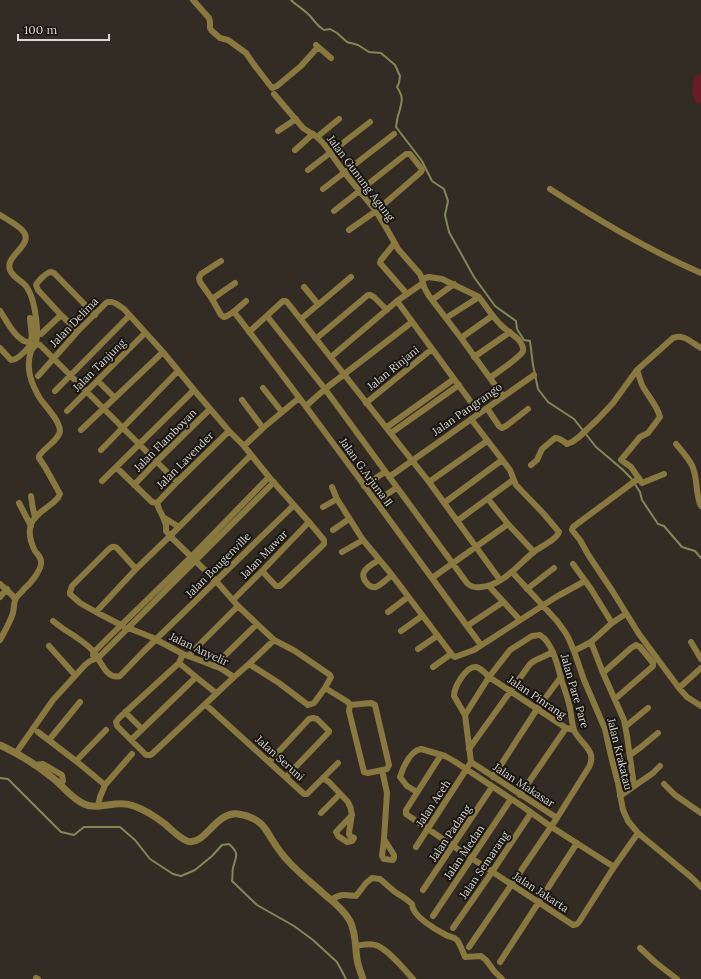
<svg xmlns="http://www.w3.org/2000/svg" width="701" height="979" font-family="Lora,serif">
<rect width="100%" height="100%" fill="#332c24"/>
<path fill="#681d24" d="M701,73V102L696,104L692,92L694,77Z"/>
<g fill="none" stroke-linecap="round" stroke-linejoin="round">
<path stroke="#828857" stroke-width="2" d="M291,0C297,6 305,10 311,17C316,23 317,26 324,30L330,29L337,33L347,42L358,45L369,52L381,53L395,65L400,76L399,83L397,87C404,98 402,101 399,113C397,117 397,122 396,127L422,161L432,181L444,189L448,201L445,215L449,232L474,277L495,306L516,321L517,329L524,340L530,341L533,365L538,389L548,402L574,419L596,447L622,469L631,478L640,492L642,500L658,524L664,526L682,547L695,551L701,558
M0,778L8,779L61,832L74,835L84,827H120L135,840L150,859L173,874L181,876L195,870L212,856L222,845L229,844C240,854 236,856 233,868C232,872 233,877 232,881L257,905L294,926L313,940L337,962L346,979"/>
<path stroke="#89783f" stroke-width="6" d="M193,0L209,18L210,22V28L212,31L220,38L228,40L246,53L255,66L272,88L277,86L301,66L318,47
M316,45L331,58
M274,94L303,128L317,137L324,144L344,172L376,211L388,231L398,249L420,274L422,279L424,287L429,296L461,338L503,396
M278,131L296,119
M317,137L339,119
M295,150L313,134
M308,170L370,122
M323,189L394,134
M550,189C598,220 648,250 701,273
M334,211L406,154H410L421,168L422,170L421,172L376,211L349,230
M0,215C7,219 14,223 20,228C39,244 4,254 10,270C13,277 20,280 25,285C33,294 36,315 37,328C37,332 37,339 36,343C35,346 33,348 31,351C27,363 29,376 34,387C36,391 38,396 41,400C47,408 60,421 60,431C59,440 44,448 39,456V458L45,467L60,494C57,504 37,510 31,524C28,533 31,543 35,551C38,555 42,558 41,564C40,572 30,584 24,589C22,592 18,595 16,598C14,601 14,608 13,613C10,622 5,631 0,640
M394,244L381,260L380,263L407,294
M221,261L201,274L199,278L200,282L212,299L221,315L224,317C232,315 239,307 246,301
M422,279L429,277L442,279L477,296L479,297C486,306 492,316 500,324C505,330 513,334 519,340C521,343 524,347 523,351C521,357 496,373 490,378
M304,287L318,304
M212,299L235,283
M432,300L454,284
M397,301L479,413
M0,311C7,321 13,335 24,341C29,343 35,343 40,345L177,482
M234,312C319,421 399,534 481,645
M267,316L325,389L467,583C471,587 475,588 481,587C504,585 518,564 535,551C542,546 557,539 559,532L543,513L516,485L510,470L471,419
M446,318L479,297
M301,319L351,277
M78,331L61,315L38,290L36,285C38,281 47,272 51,272C52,272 53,273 54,273L95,315
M249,332L283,301H285L287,302L429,482L500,580
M41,334L61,315
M315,338L318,337L368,295H370L374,297L387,310
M461,338L492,316
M0,348L11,360C16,360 19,357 22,354C36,343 31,333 30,318
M331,357L397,301L423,283
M474,357L510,332
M637,370C639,375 640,380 642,385C647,395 657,405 660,417L648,433L640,437L621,460L631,467L642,483L664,474
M38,376L78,331L106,303L108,302H112L115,303L124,309L163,352L194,390L229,431L244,446L269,477L309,522L324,540V544L321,547L280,586H276L262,571
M98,381L115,398
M263,388L282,412
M55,391L129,316
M242,400L263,428
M366,403L432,349
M306,406L325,389L412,322
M487,408L499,426L502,428L506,426L528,409
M67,411L145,333
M387,427L454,379
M81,430L163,352
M391,433L459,385
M676,444C681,450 691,461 693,468C698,480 695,494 701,506
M244,446L263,428L299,398
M101,450L178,371
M531,465L537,460L542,449L555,438C560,438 563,441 567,444L572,442L579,437L598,419L613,403L637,370L673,338C683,333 692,343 701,348
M116,467L152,502L157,503L159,509L163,517L166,525V531L170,536L216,581L238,606L274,640L295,651L330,675L331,677L325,688L314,703L308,705L279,683L249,664
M389,477L534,375
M639,478L573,527L572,530L580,540L589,556L613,592L639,634L679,688L687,697L701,706
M102,481L194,390
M429,482L487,441
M134,485L156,462L210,409
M364,486L385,472
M332,487L337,499L363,540L392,575L453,656L455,657L474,650L556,597L585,581
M31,496L33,509L35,517
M488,499L508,524L534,552
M376,502L396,488
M19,503L31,526
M157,503L177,482L229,431
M444,503L502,460
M323,507L337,499
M163,517L179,527
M457,521L513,480
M333,530L349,519
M342,552L363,540
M379,560C374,563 366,567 364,572C361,578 369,589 376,587C381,585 387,579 392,575
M573,564L591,589L612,623
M136,569L117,548C114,546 111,547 109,549L72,586L70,592V594L80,603L96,612L121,625L151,637L183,654L220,668L234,677L249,664L274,640
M512,572L557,621L565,632L568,637L574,651L584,680L605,729L611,756L618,783L623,810L628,821L638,833L691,877L701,887
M432,578L508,524
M0,584L12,595L15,599
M489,586L520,620
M527,589L554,568
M0,597L7,589
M233,600L262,571L309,522
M96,612L136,569L170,536L251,455
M388,612L408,597
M53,621C59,626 66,631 73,635C80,640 87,644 93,651C100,659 106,680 120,676L144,651L294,505
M467,626L503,602
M401,631L422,616
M591,642L603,673L624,720L627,736L634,786
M691,642L701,659
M49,646L75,675
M418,649L437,636
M574,651L591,642L612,623L624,615
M183,654L179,663L119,718L116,722L117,726L146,755H150L152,754L234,677
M93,655L94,652L109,637L191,557L269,477
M188,656L238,606
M179,663L196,677L216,693
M214,666L257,624
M433,667L451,654
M603,673L631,648L636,645L640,647L653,663V666L652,667L615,699
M325,688L348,702L350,705L371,703L375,705L389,765L387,769L368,773L364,772L349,711L350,705
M679,688L701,668
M205,704L304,794H307L338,763
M125,712L142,729
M465,715L489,677L510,650L532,636L540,635C553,643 558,667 562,682C565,690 568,699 570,708C571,715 572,723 574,730C579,743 598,750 589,767L557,818
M626,726L648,708
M38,732L76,761L105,785L100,797L98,806
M49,740L80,702
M131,740L196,677
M469,749L530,664L534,661L553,652
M16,753L53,700L85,665L90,661L98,658L274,482
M441,755L406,810V814L453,846L573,925L577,924L579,922L614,867L638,833
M630,755L641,747L658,733
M76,761L106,730
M269,762L309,719L313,718L317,719L329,731V732L286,777
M34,765L43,764L62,775L63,781L60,785
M382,770L387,793L384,839L382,856L384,859L393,860L394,858V855L384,839
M493,777L537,709L561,677
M323,778L329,782L348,802C355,815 350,820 349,834L350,836L354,838L352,841L347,842L338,836L336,832L352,815
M664,784L675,795L701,813
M105,785L132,754
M417,792L407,786L400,777C403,768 410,751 421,749L445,756L454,761L522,806L550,826L614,867
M520,795L566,728
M620,796L653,773L660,766
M321,813L340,794
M416,847L471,762L465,715L454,696C454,687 466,666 476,667C481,668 486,674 489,677L566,728L574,730
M423,890L492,787
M331,900C341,893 345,895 356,896L366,883L372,878L380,879L395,892L406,899L412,904C412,916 436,930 446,935C450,937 454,937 457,940C460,944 463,952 465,957L481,956L486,960L494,971L502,979
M433,916L511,799
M453,928L492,872L531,813
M356,946C362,945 369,943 375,945C386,947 405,970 413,979
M469,947L557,818L471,762
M640,948L655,962L677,979
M500,962L577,843
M36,978L38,979"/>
<path stroke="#89783f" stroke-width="7" d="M0,745C19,754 37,765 54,779C64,787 71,798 84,804C98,811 117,799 134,806C145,810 156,817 165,824C172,830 179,838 187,841C205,847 215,811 238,814C245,815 254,818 260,823C265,827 268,833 271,838C276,846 282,855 289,862C300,874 313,884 325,895C334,902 344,910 350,921C356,933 355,945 357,959C358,966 361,973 363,979"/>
</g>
<g text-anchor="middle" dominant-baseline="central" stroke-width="4" stroke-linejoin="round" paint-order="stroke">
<g font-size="11" fill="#dbd7d2" stroke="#181511">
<text transform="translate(361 178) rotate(53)">Jalan Gunung Agung</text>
<text transform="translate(74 322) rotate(-46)">Jalan Delima</text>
<text transform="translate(99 365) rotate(-45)">Jalan Tanjung</text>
<text transform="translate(393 368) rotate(-39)">Jalan Rinjani</text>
<text transform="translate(467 409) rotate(-35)">Jalan Pangrango</text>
<text transform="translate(165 440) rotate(-45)">Jalan Flamboyan</text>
<text transform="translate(185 460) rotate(-45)">Jalan Lavender</text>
<text transform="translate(366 472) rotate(54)">Jalan G.Arjuna ll</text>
<text transform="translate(264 554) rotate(-46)">Jalan Mawar</text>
<text transform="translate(218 565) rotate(-45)">Jalan Bougenville</text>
<text transform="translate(199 649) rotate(25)">Jalan Anyelir</text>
<text transform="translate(575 691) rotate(74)">Jalan Pare Pare</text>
<text transform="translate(537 697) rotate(34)">Jalan Pinrang</text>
<text transform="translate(620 754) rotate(76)">Jalan Krakatau</text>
<text transform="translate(280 758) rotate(42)">Jalan Seruni</text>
<text transform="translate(524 785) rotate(33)">Jalan Makasar</text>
<text transform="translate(433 803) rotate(-57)">Jalan Aceh</text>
<text transform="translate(450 833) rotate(-56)">Jalan Padang</text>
<text transform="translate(464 852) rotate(-56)">Jalan Medan</text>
<text transform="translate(484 865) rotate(-56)">Jalan Semarang</text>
<text transform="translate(541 892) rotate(33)">Jalan Jakarta</text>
</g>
</g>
<path d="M18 34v6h91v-6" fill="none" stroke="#dbd7d2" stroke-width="2"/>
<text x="24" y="34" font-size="12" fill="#dbd7d2" stroke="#181511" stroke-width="3" paint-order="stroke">100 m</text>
</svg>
